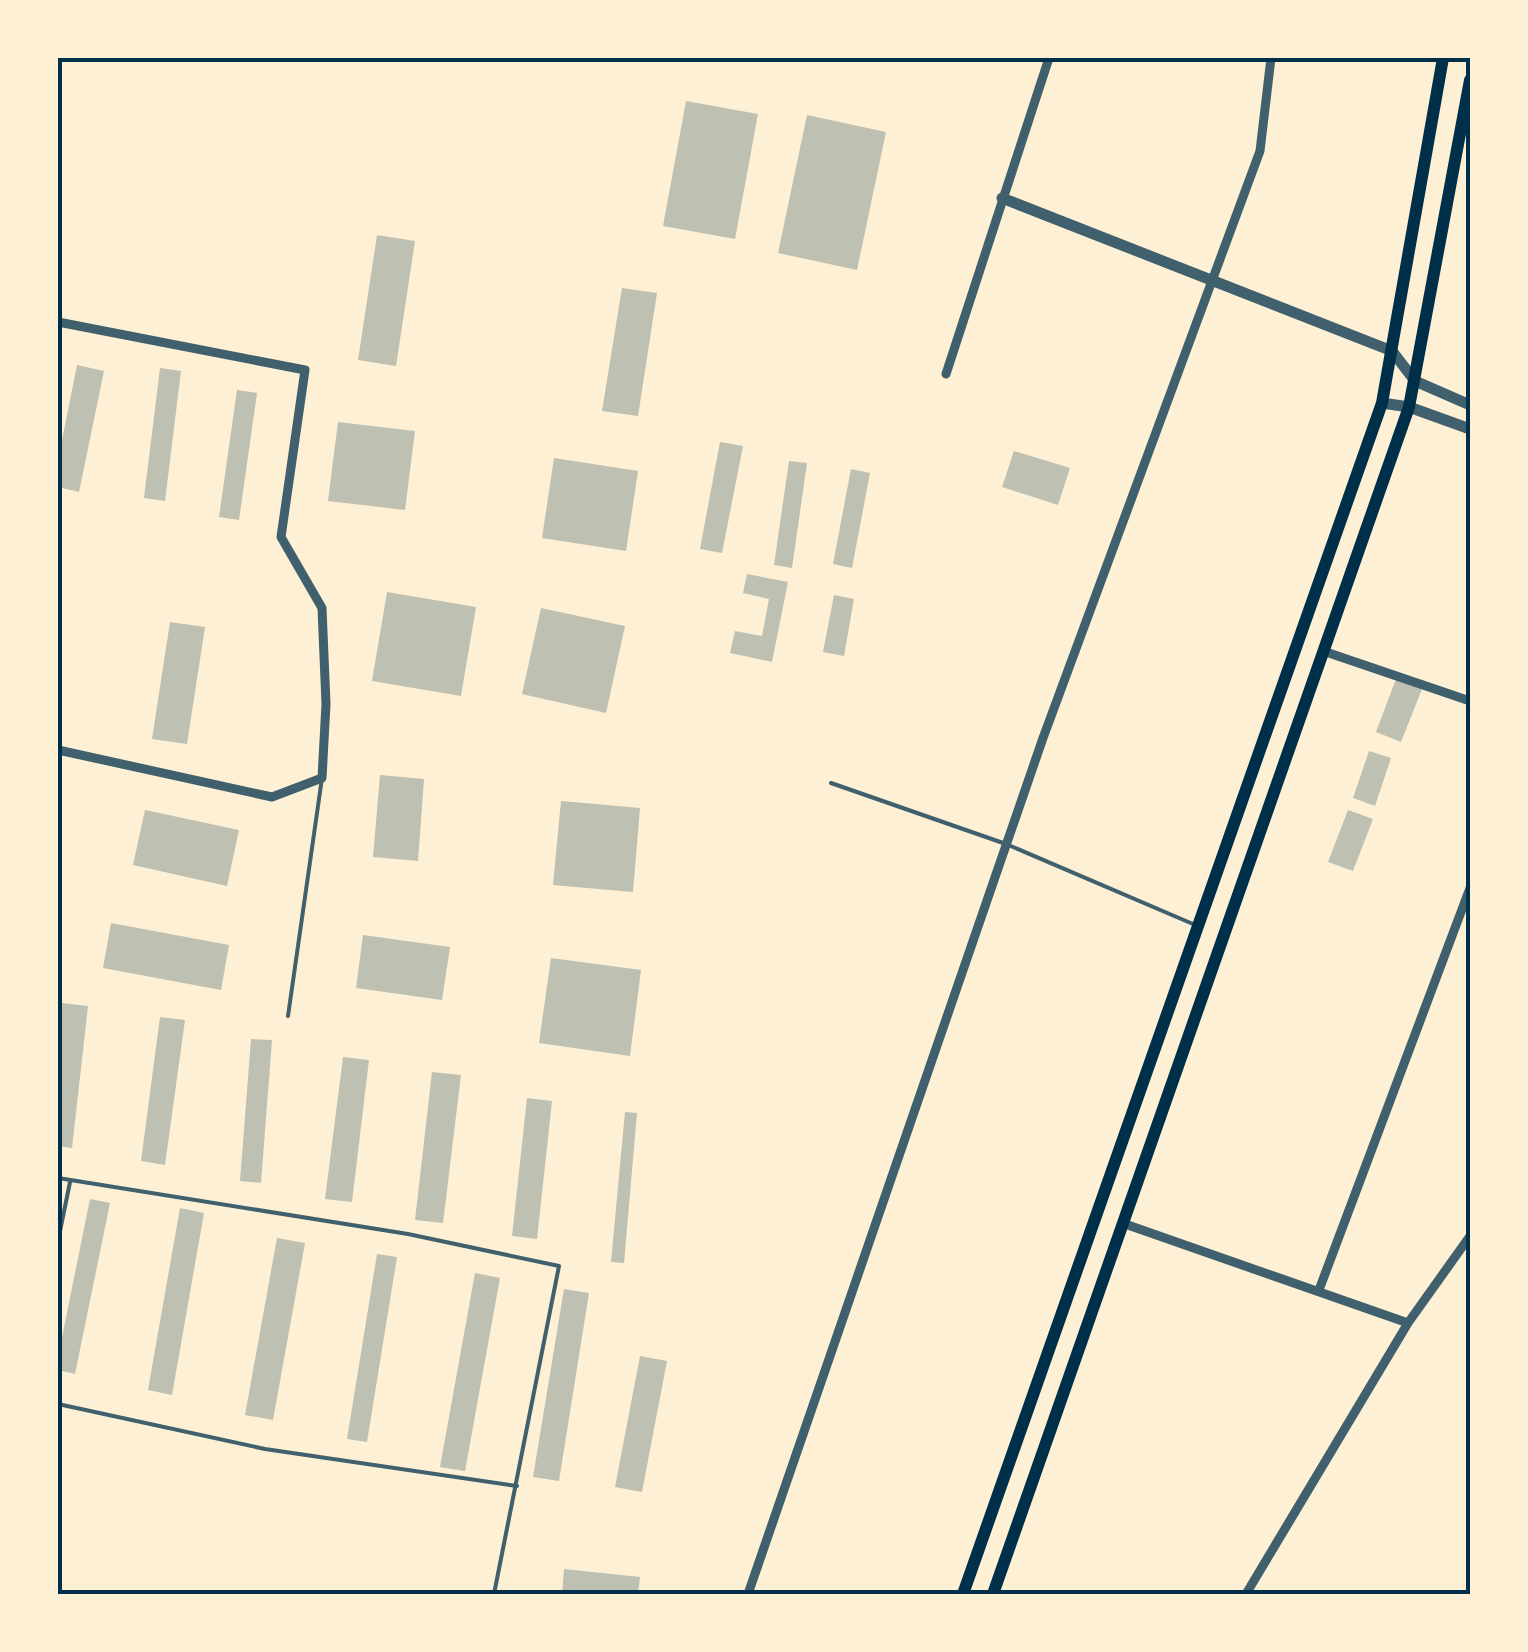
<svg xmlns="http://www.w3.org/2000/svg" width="1528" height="1652" font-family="'Open Sans',sans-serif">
<rect width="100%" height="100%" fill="#fdf0d5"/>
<path fill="#bec0b2" d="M686,101L758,114L735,239L663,226Z
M807,115L886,132L857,270L778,253Z
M377,235L415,241L396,366L358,360Z
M622,288L657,293L638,416L602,411Z
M77,365L104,371L79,492L58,487V460Z
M160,368L181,371L165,501L144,498Z
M237,390L257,393L239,520L219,517Z
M338,422L415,431L405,510L328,501Z
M720,442L743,446L722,553L700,549Z
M1014,451L1070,468L1058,505L1002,487Z
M554,458L638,471L626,551L542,538Z
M789,461L807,463L792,568L774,565Z
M851,469L870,473L852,568L833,564Z
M747,574L788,582L772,662L730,653L735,631L762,636L769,599L743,593Z
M387,592L476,607L461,696L372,681Z
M834,595L854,599L844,656L823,652Z
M541,608L625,626L606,713L522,694Z
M170,622L205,627L187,744L152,739Z
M1396,679L1422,689L1401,742L1376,732Z
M1369,751L1391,758L1375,806L1353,798Z
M380,775L424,779L418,861L373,857Z
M561,801L640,808L633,892L553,885Z
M145,810L239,830L227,886L133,865Z
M1348,810L1373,819L1353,871L1328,862Z
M111,923L229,945L221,990L103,968Z
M363,935L450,947L442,1000L356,988Z
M551,958L641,970L630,1056L539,1043Z
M62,1003L88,1006L72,1148L58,1146Z
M160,1017L185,1020L165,1165L141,1161Z
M251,1039L272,1040L261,1183L240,1181Z
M343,1057L369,1060L352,1202L325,1199Z
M432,1072L461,1075L443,1223L415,1220Z
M527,1098L552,1101L537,1239L512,1236Z
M625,1112L637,1113L624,1263L611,1262Z
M90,1199L110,1203L75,1374L58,1370V1357Z
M180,1208L204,1213L172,1395L148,1390Z
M277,1238L305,1243L273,1420L245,1415Z
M377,1254L397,1257L367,1442L347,1439Z
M475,1273L500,1278L465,1471L440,1467Z
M564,1289L589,1293L559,1481L533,1477Z
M640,1356L667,1361L642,1492L615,1487Z
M564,1569L640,1577L638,1594H562Z"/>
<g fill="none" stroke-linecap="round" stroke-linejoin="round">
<path stroke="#3f606c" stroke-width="4" d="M831,783L1006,844L1193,924
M288,1016L322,778
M58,1178L408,1234L559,1266L494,1594
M58,1241L70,1182
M58,1404L265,1449L517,1486"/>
<path stroke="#3f606c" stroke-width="9" d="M58,322L305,370L281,537L322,608L326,704L322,778L272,797L58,750
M946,374L1049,58
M1323,651L1470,701
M1125,1224L1408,1323
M1319,1290L1470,888
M748,1594L1043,738L1260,151L1271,58
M1246,1594L1408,1323L1470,1236"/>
<path stroke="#3f606c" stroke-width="11" d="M1002,198L1392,351L1415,381L1470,405
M1382,403L1409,407L1470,429"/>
<path stroke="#003049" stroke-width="12" d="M963,1594L1382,403L1443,58
M993,1594L1409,407L1470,80"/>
</g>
<rect width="1528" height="1652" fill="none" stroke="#fdf0d5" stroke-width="120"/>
<rect x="60" y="60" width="1408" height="1532" fill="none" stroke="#003049" stroke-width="4"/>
</svg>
